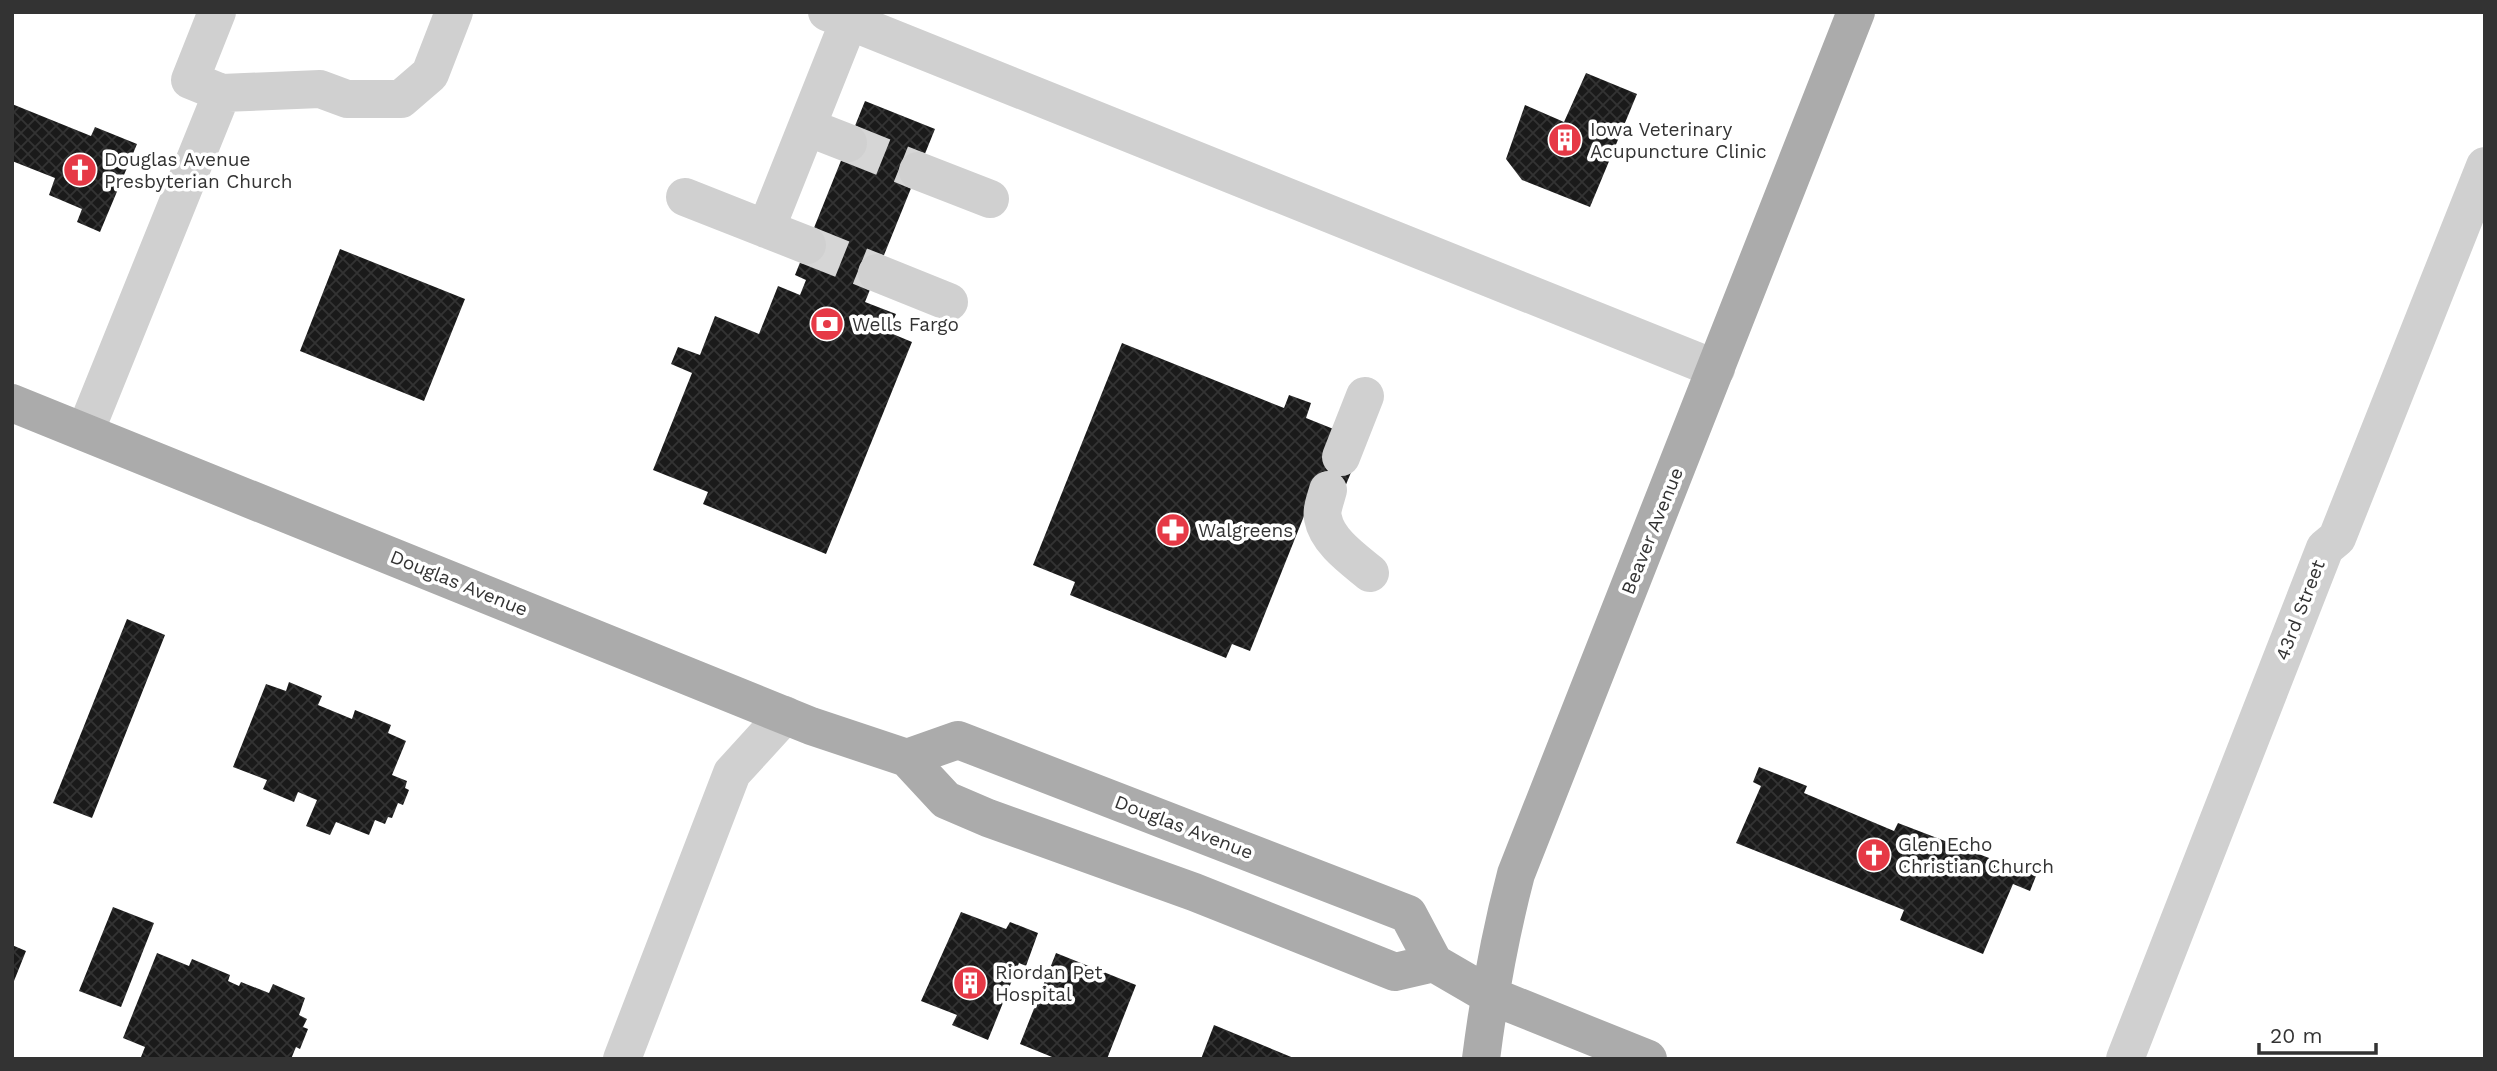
<svg xmlns="http://www.w3.org/2000/svg" width="2497" height="1071" font-family="'Work Sans',sans-serif">
<defs>
<pattern id="building-cross-hatch" width="8" height="8" patternUnits="userSpaceOnUse" patternTransform="scale(1.75)"><rect width="8" height="8" fill="#1a1a1a"/><path d="M0 0l8 8M0 8l8-8" fill="none" stroke="#333"/></pattern>
</defs>
<rect width="100%" height="100%" fill="#fff"/>
<path fill="url(#building-cross-hatch)" d="M1586,73L1637,94L1590,207L1522,180L1506,159L1525,105L1564,122Z
M865,101L935,129L865,302L896,314L888,332L912,342L826,554L703,504L708,492L653,470L692,373L671,364L678,347L700,355L715,316L759,334L778,286L800,295L806,280L795,275Z
M12,104L91,136L95,127L137,144L100,232L77,222L82,209L49,195L55,178L12,161Z
M340,249L465,299L424,401L300,351Z
M1122,343L1284,408L1289,395L1311,403L1306,418L1336,430L1352,470L1345,487L1316,486L1250,651L1232,644L1226,658L1070,595L1075,582L1033,565Z
M127,619L165,635L92,818L53,803Z
M289,682L322,696L318,705L352,719L355,710L391,725L388,733L406,741L392,775L407,781L405,788L409,790L403,805L398,803L392,818L388,817L385,824L375,820L369,835L336,822L330,835L306,826L317,800L298,792L294,802L263,789L267,780L233,767L266,684L286,691Z
M1759,767L1807,786L1804,793L1894,831L1898,823L2036,876L2030,891L2013,884L1983,954L1900,920L1904,910L1736,843L1761,786L1753,782Z
M113,907L154,923L121,1007L79,991Z
M961,912L1006,929L1010,922L1038,933L1026,966L1019,963L988,1040L952,1025L957,1015L921,1001Z
M12,945L26,951L12,986Z
M157,953L189,966L192,959L230,975L228,981L239,986L241,982L269,993L273,984L305,998L299,1015L307,1019L303,1027L308,1029L300,1049L296,1047L291,1059H145L141,1057L145,1047L123,1038Z
M1056,953L1136,985L1107,1059H1057L1020,1044Z
M1214,1025L1296,1059H1201Z"/>
<g fill="none" stroke-linecap="round" stroke-linejoin="round">
<path stroke="#d6d6d6" stroke-width="38" stroke-dasharray="38 19" stroke-linecap="butt" d="M848,143L918,171
M807,245L877,273"/>
<path stroke="#d0d0d0" stroke-width="38" d="M217,12L190,80L222,93
M827,12L1716,369
M807,127L848,143
M918,171L990,199
M685,197L807,245
M766,229L849,21
M877,273L949,302
M85,432L222,93L320,89L347,99H401L430,74L454,12
M1341,457L1365,396
M1328,490C1326,498 1321,510 1323,518C1327,541 1353,559 1370,573
M622,1059L732,773L785,715
M2125,1059L2325,548L2337,538L2485,166"/>
<path stroke="#ababab" stroke-width="38" d="M12,403L811,726L907,758L946,800L988,818L1194,892L1395,972L1434,963
M907,758L958,740L1408,914L1434,963L1489,995L1648,1059
M1481,1059C1489,996 1500,935 1516,874L1856,12"/>
</g>
<defs>
<g id="building-disc" transform="scale(1.75)"><circle r="9.5" fill="#e63946" stroke="#fff"/><path d="M-4-6H4V6H1V3H-1V6H-4ZM-2.5-4.3h1.7v1.8h-1.7ZM.8-4.3h1.7v1.8H.8ZM-2.5-1h1.7V.8h-1.7ZM.8-1h1.7V.8H.8Z" fill="#fff"/></g>
<g id="church-disc" transform="scale(1.75)"><circle r="9.5" fill="#e63946" stroke="#fff"/><path d="M-1.2-6h2.4v3.5h3.3v2.4h-3.3V6h-2.4V-.1h-3.3v-2.4h3.3Z" fill="#fff"/></g>
<g id="bank-disc" transform="scale(1.75)"><circle r="9.5" fill="#e63946" stroke="#fff"/><path d="M-6-4H6V4H-6ZM0-2.3a2.3 2.3 0 1 0 0 4.6a2.3 2.3 0 1 0 0-4.6Z" fill="#fff"/></g>
<g id="pharmacy-disc" transform="scale(1.75)"><circle r="9.5" fill="#e63946" stroke="#fff"/><path d="M-2-6h4v4h4v4h-4v4h-4v-4h-4v-4h4Z" fill="#fff"/></g>
</defs>
<g fill-rule="evenodd">
<use href="#building-disc" x="1565" y="140"/>
<use href="#church-disc" x="80" y="170"/>
<use href="#bank-disc" x="827" y="324"/>
<use href="#pharmacy-disc" x="1173" y="530"/>
<use href="#church-disc" x="1874" y="855"/>
<use href="#building-disc" x="970" y="983"/>
</g>
<g text-anchor="middle" dominant-baseline="central" stroke-width="7" stroke-linejoin="round" paint-order="stroke">
<g font-size="19" fill="#333" stroke="#fff" text-anchor="start">
<text x="1590" y="129">Iowa Veterinary<tspan x="1590" dy="22">Acupuncture Clinic</tspan></text>
<text x="104" y="159">Douglas Avenue<tspan x="104" dy="22">Presbyterian Church</tspan></text>
<text x="852" y="324">Wells Fargo</text>
<text x="1198" y="530">Walgreens</text>
<text x="1898" y="844">Glen Echo<tspan x="1898" dy="22">Christian Church</tspan></text>
<text x="995" y="972">Riordan Pet<tspan x="995" dy="22">Hospital</tspan></text>
</g>
<g font-size="19" fill="#333" stroke="#fff">
<text transform="translate(1652 531) rotate(-68)">Beaver Avenue</text>
<text transform="translate(459 583) rotate(22)">Douglas Avenue</text>
<text transform="translate(2300 610) rotate(-69)">43rd Street</text>
<text transform="translate(1184 827) rotate(21)">Douglas Avenue</text>
</g>
</g>
<rect width="2497" height="1071" fill="none" stroke="#333333" stroke-width="28"/>
<path d="M2259 1043v10h117v-10" fill="none" stroke="#333333" stroke-width="3.5"/>
<text x="2270" y="1043" font-size="21" fill="#333333" stroke="#ffffff" stroke-width="5" paint-order="stroke">20 m</text>
</svg>
